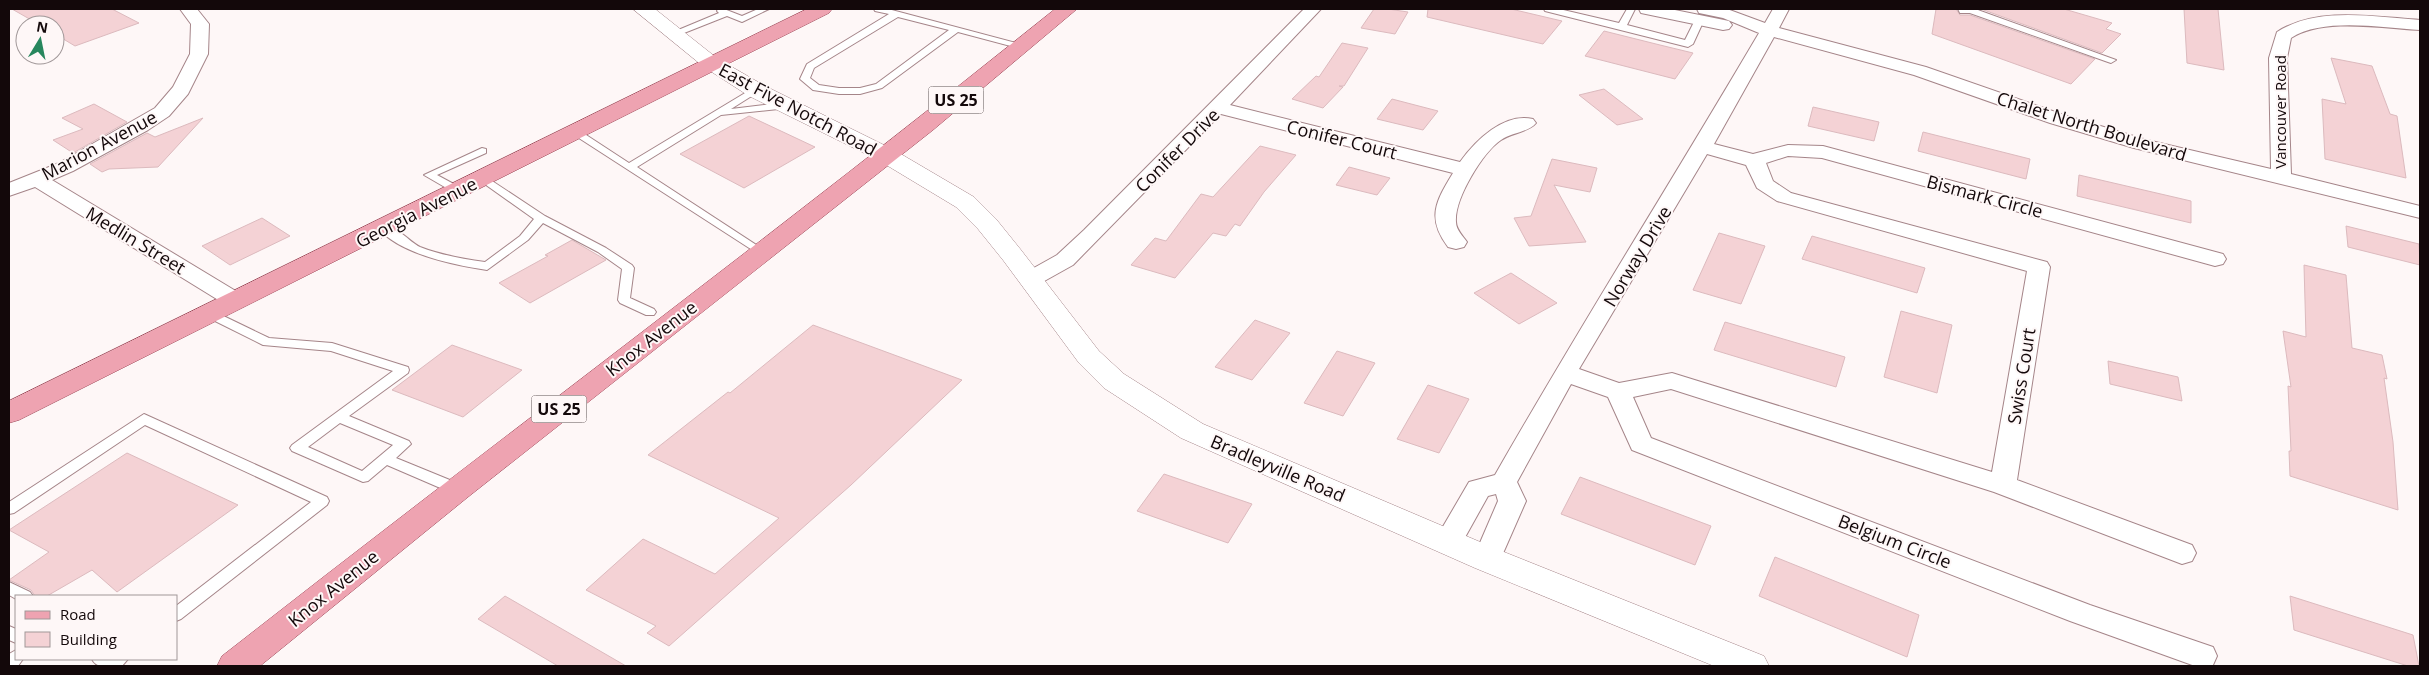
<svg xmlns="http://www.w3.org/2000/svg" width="2429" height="675" font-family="'Open Sans',sans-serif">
<rect width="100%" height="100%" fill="#fef7f7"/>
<path fill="#f4d2d5" stroke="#dcbabe" d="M12,9H112L139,23L75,46L55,34V25H40Z
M1374,9H1388L1408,12L1395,34L1361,28Z
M1428,9H1511L1562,21L1543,44L1427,17Z
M1936,9H1956L1960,15H1970L2095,59L2071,84L1932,34Z
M1981,9H2064L2112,23L2106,29L2121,34L2102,53Z
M2184,9H2218L2224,70L2187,63Z
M1604,31L1660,45L1693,53L1675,79L1585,56Z
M1342,43L1368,48L1344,86H1339L1343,87L1323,108L1292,99L1316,76L1319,77Z
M2331,58L2372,66L2390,114L2397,116L2406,178L2325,159L2322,99L2346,104Z
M1604,89L1643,119L1617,125L1579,95Z
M1392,99L1438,111L1423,130L1377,119Z
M94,104L127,122L73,153L53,140L83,129L62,118Z
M1813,107L1879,122L1874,141L1808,126Z
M749,116L815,147L744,188L680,154Z
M203,118L158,167L109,169L102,172L90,164L147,133L155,137Z
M1923,132L2030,159L2026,179L1918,151Z
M1260,146L1296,155L1264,192L1240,226L1235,224L1226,236L1213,233L1175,278L1131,265L1155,238L1166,241L1201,194L1213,197Z
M1552,159L1597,168L1590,192L1554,185L1586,242L1529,246L1514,218L1531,216Z
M1349,167L1390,178L1377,195L1336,185Z
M2079,175L2191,201V223L2077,196Z
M262,218L290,236L230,265L202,246Z
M2346,226L2419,244L2420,265L2348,247Z
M1719,233L1765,246L1741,304L1693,290Z
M1812,236L1925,268L1917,293L1802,259Z
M572,240L606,260L530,303L499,283L548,256L545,255Z
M2304,265L2346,275L2352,348L2382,355L2387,379L2384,378L2393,442L2398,510L2290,476L2289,451H2291L2288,386L2291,387L2283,331L2306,337Z
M1511,273L1557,303L1519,324L1474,293Z
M1901,311L1952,325L1937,393L1884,377Z
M1255,320L1290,333L1252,380L1215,367Z
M1725,322L1845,357L1836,387L1714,350Z
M813,325L962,380L851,485L669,646L647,633L656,626L586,590L643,539L715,574L779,518L648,455L728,392L730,393Z
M452,345L522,370L463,417L392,390Z
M1337,351L1375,363L1343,416L1304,403Z
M2108,361L2178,377L2182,401L2110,384Z
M1428,385L1469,399L1439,453L1397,439Z
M127,453L238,505L117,592L92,570L47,596H35L31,590L9,580L49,552L9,530Z
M1164,474L1252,504L1228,543L1137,511Z
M1580,477L1711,526L1695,565L1561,514Z
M1775,557L1919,615L1907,657L1759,596Z
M505,596L626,666H558L478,619Z
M2290,596L2413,635L2419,666H2408L2294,630Z"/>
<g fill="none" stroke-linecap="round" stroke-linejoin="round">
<g stroke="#a58589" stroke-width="2">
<path id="service" d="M718,9H724L742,16L758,9H769L742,22L727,16L679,35L671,33L719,13L717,11Z
M874,9H888L1027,46L1022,49L958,32L882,88L860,94H839L813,90L800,79L807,64L889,14L875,11ZM898,17L949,30L876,84L860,88H839L819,85L810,78L814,68Z
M1544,9H1559L1619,23L1627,9H1635L1627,25L1685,40L1696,18L1704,20L1693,44L1688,47L1545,11Z
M1966,9H1975L2116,60L2111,63L2108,62L1967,12Z
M755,87L760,90L758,92L731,109L788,102L793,105L788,108L721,115L637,167L764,250L766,252L760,255L568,131L569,129H577L629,163Z
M482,148L486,149V153L437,175L463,189L464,191L463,193H455L424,175Z
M483,175L545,216L606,248L632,265L634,268L630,298L654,309L656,312L654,315H646L620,303L618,300L622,269L598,252L543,223L528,240L487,270C454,265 400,254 378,228L380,226C394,222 408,241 420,247C440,255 464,259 485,262L520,236L534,219L479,180L478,178L479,176Z
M211,310L269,338L332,343L408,367L409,370L408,373L349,416L409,441L411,444L396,458L462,485L464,489L462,493H452L387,465L368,481L363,482L292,451L290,448L292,445L393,371L331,351L263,345L207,317L205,314L207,311ZM340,423L393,445L362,471L308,447Z
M144,414L327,497L329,501L327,505L181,619L176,621V606L311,502L145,425L14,513L9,514V502Z
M9,582L30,592L33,596H16V599L9,595Z
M9,626L16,629V643L9,640Z
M16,650V659H23L18,666H9V654Z
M92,659H128L122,666C111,666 97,670 92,659Z"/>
</g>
<g stroke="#a58589" stroke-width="2">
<path id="minor" d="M180,9H197L209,24L208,54L188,94L169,116L148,130L73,171L52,180L244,296L247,301L244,306L236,308L228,306L35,187L9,196V183L59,163L155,108L173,87L190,54L191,24Z
M1304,9H1321L1230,105L1460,162C1475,141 1504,112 1533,119L1536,123C1529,132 1511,133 1501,140C1483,152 1454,199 1456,222C1456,230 1463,236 1467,242L1464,247L1456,249L1448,247C1426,218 1436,201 1453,173L1221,114L1073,265L1039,284L1031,286L1023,284L1020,279L1023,274L1057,255L1084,230Z
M1639,9H1670L1729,21L1732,25L1729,29L1723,30L1641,13Z
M1697,9H1727L1765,23L1773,9H1789L1779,28L1926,67L2064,115L2147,140L2271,169L2269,58L2277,32C2317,6 2375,17 2420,20V30C2383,28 2323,17 2291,38L2287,58L2291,174L2420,206V218L2134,148L2050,123L1914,75L1774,37L1714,144L1753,154L1788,145L1823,146L2223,254L2226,259L2223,264L2215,266L1822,158L1788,156L1766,163L1773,181L1791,193L2047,262L2050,267L2017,480L2192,545L2196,553L2192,561L2182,564L1994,492L1671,389L1633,397L1651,438L2090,605L2213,647L2217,656L2213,665L2195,666L2070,621L1632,450L1608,397L1571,384L1517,482L1526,501L1497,567L1487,570L1477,567L1473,559L1498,501L1496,494L1488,496L1458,550L1448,553L1438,550L1434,542L1469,482L1495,475C1580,326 1672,181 1759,33L1723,18L1699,13ZM1707,154L1746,165L1757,188L1777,201L2027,271L1992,472L1672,373L1619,383L1579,369Z
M1958,9H1979L1977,13H1960Z"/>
</g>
<g stroke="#a58589" stroke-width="1">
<path id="tertiary" d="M633,9H655L718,59L765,86L894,150L974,197L996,219L1021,250L1099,351L1124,374L1203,424L1499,550L1764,656L1769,666H1714L1475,568L1181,438L1104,388L1079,363L1003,260L978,229L956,207L878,160L749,96L704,67Z"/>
</g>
<g stroke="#9a4555" stroke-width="1">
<path id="primary" d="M807,9H832L829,13L19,420L9,423V401Z
M1055,9H1077L933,130L468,497L260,666H217L222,656C499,439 782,229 1055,9Z"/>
</g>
<use href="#service" fill="#fff" fill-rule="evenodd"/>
<use href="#minor" fill="#fff" fill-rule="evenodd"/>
<use href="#tertiary" fill="#fff" fill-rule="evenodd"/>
<use href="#primary" fill="#eea3b1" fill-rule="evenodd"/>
</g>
<g text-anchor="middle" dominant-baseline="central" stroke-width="4" stroke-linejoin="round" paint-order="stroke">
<g font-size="15" fill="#13080a" stroke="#fef7f7">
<text transform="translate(2280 112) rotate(-90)">Vancouver Road</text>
</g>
<g fill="#fef7f7" stroke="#5a5051" stroke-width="1">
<rect x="928.5" y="86.5" width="55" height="27" rx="4"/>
<rect x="531.5" y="395.5" width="55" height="27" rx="4"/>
</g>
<g font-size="16" font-weight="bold" fill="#13080a">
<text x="956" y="100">US 25</text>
<text x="559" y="409">US 25</text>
</g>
<g font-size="18" fill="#13080a" stroke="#fef7f7">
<text transform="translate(798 109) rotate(28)">East Five Notch Road</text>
<text transform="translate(2092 126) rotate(17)">Chalet North Boulevard</text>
<text transform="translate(1342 139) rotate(14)">Conifer Court</text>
<text transform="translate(99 145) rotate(-28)">Marion Avenue</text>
<text transform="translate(1177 150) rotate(-45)">Conifer Drive</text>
<text transform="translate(1985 196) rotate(15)">Bismark Circle</text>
<text transform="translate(416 212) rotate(-27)">Georgia Avenue</text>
<text transform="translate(136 240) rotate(31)">Medlin Street</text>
<text transform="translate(1637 256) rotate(-59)">Norway Drive</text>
<text transform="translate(651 338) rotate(-38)">Knox Avenue</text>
<text transform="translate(2021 376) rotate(-81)">Swiss Court</text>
<text transform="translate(1278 468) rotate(23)">Bradleyville Road</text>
<text transform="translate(1895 541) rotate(21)">Belgium Circle</text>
<text transform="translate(333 588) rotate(-39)">Knox Avenue</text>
</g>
</g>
<rect width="2429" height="675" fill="none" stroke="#13080a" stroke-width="20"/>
<rect x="15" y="595" width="162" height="65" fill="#fef7f7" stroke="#a09798"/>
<rect x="25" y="611" width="25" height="8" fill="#eea3b1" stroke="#a09798"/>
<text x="60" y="620" font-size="15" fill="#13080a">Road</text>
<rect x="25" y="632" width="25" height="15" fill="#f4d2d5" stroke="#a09798"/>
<text x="60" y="645" font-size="15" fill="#13080a">Building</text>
<g transform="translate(40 40) rotate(10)"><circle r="24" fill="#fef7f7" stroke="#a09798"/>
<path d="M0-4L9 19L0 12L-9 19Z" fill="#27865d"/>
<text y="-8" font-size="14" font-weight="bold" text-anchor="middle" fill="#13080a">N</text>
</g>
</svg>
